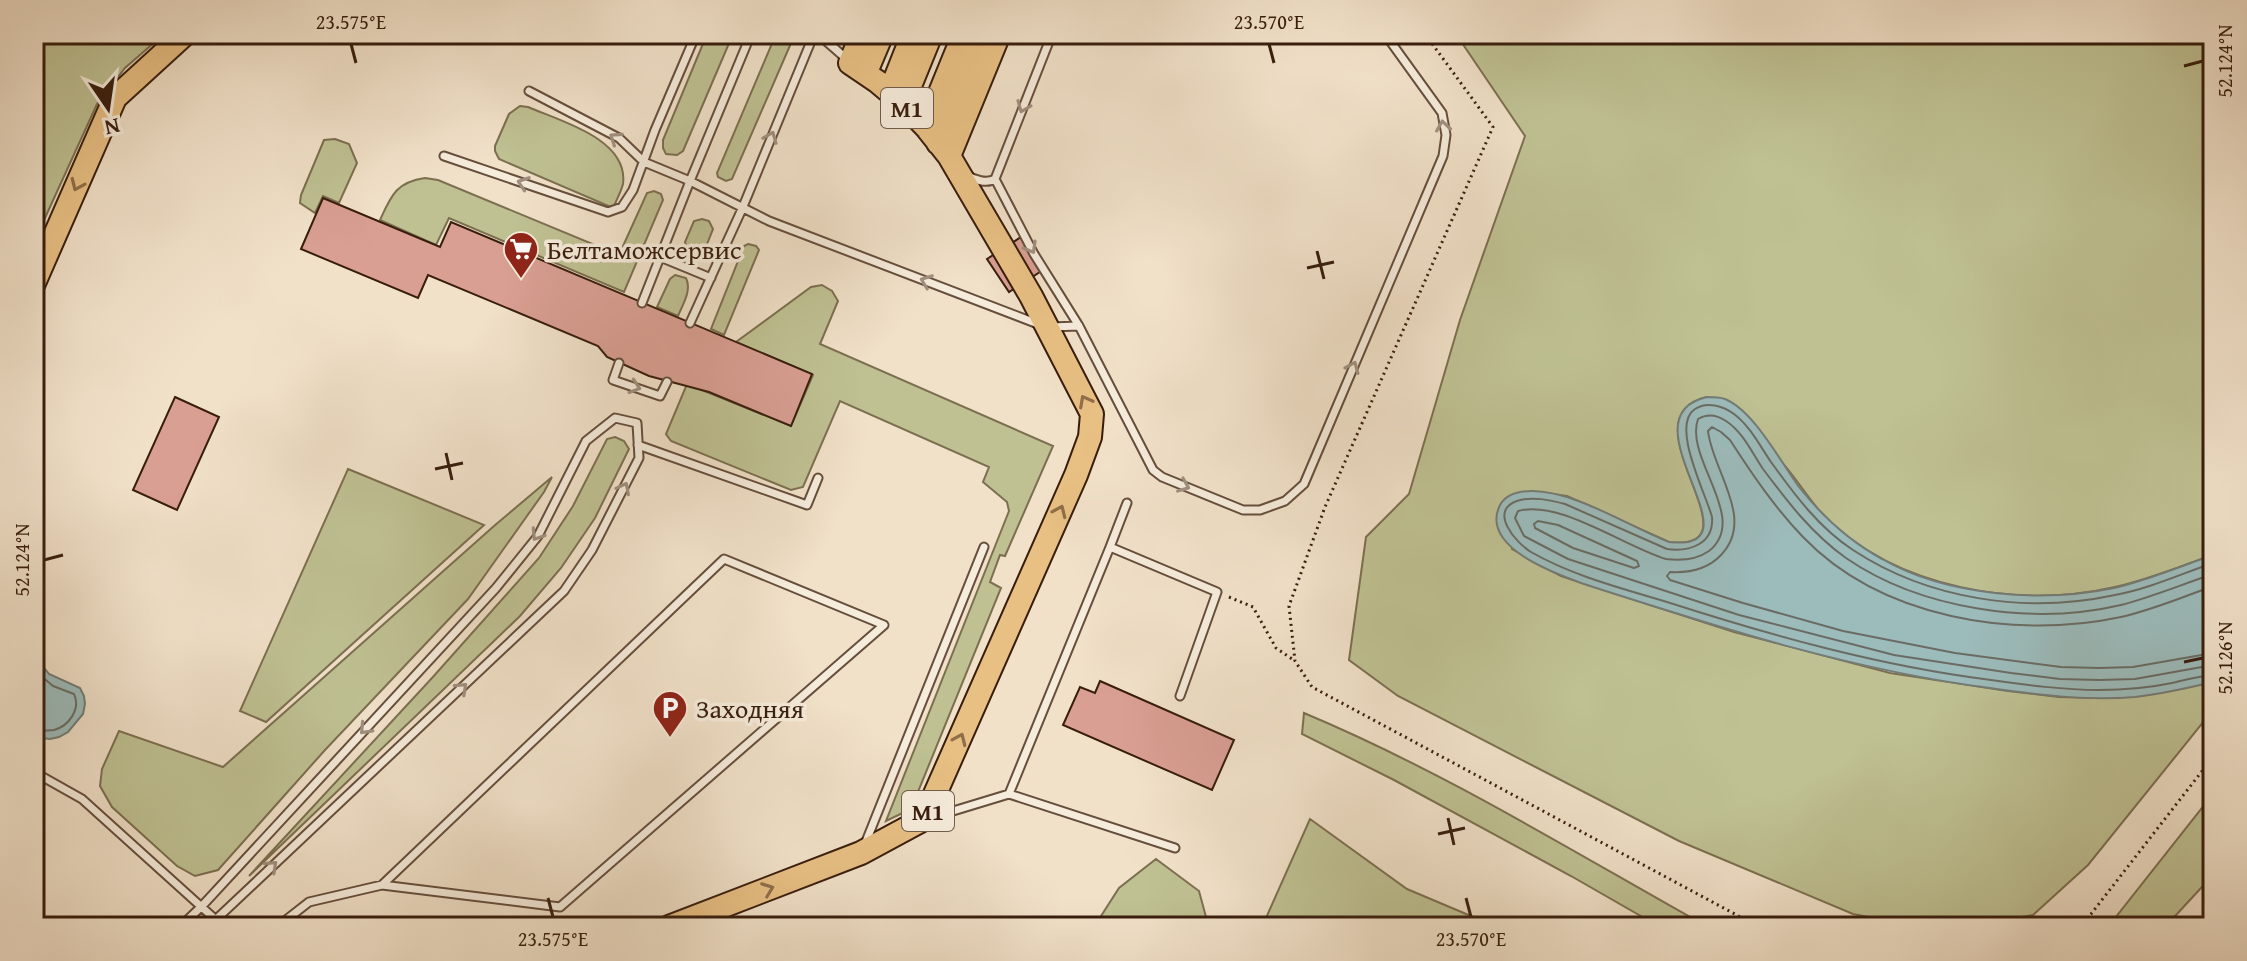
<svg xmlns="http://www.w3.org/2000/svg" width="2247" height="961" font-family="'Gentium Book Plus',serif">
<rect width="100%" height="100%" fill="#f1e1c9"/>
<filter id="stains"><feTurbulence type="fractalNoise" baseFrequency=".0025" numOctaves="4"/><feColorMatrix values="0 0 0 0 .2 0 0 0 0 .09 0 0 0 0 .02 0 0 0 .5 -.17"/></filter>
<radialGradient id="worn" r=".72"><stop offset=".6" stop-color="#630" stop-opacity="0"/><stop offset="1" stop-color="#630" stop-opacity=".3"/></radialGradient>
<path fill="#bfc193" stroke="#7c6f50" stroke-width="2" d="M34,34H164L125,68L97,104L34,242Z
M707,34H733L683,151L677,155L666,154L663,148V140Z
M776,34H795L732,179L726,181L718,177L717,173Z
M1456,34H2213V555C2181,566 2148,580 2115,587C2018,609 1898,589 1825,517C1807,498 1794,474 1776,456C1756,434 1729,416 1707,397C1620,417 1765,553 1669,542L1567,496L1531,491L1512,549L1561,576L1734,632L1890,673L2008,691L2059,697L2099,698L2136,696L2213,682V710L2088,865L2033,915L1964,927H1919L1853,914L1679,841L1398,696L1349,660L1366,537L1409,494L1460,320L1525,136Z
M520,106L528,107C560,121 629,139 623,184C621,192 616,201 613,208L499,159L495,151V146L509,114Z
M335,139L349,144L357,163L339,203L323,196L315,213L300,203L301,195L324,140Z
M425,178L438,180L619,255L647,193L654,191L661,194L663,200L624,292L449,218L436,245L380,220C391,196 396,182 425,178Z
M702,219L709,221L713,229L705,249L696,253L687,249L685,242L694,221Z
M748,244L756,246L759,250L724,335L711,329L744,246Z
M675,275L686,278C692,290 683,304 678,316L657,307L670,279Z
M822,285L832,291L838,301L820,344L1053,446L1005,556L1000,555L990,582L1001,588L911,809L886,821L1009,511L1007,502L983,482L989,467L840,401L803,487L791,490L671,441L666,434L687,384L791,426L813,375L736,342L811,287Z
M615,437L624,441L629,449L595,518L561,568L520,616L249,876L432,678L539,558L573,506L607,439Z
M348,469L484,525L266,722L240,711Z
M552,477L544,492L468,599L325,750L218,870L195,876L177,866L112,807L100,786L102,769L119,731L223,767L494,526Z
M1304,713C1445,772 1575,853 1708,927H1660L1571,876L1394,780L1302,734Z
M2213,794V875L2165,927H2108Z
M1310,819L1407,889L1497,927H1262Z
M1156,859L1199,891L1206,917L1202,927H1094L1119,888Z"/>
<path fill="#9cbcbc" stroke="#747c76" stroke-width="2" d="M1707,397C1712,397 1719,397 1725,399C1754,411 1780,461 1799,487C1822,516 1849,541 1882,559C1946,596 2042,603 2114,588C2148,580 2181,566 2213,555V682C2188,688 2161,694 2135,697C2087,701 2038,695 1990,688C1850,670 1718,627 1584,584C1556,574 1479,547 1500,505C1506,494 1520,491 1532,491C1575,491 1628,526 1669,542C1766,553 1619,417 1707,397Z
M34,656L49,674L80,688L84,696L85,704L83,714L68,732L59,737L50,739L34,737Z"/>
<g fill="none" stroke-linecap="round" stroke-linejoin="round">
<path stroke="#6a6c64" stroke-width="2" d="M1538,521L1558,525L1637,561L1639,566L1634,568L1573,548L1535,528L1534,524Z
M2213,563C2181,574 2148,589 2115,595C2027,614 1929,600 1853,550C1819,528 1794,494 1771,462C1760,446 1750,426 1734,414C1723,406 1707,401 1695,409C1670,425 1706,494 1712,517C1714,544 1690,552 1667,549L1565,504C1550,500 1532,496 1517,501C1488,511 1516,543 1531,552C1573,576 1621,588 1667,602C1773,636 1880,666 1991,680C2027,685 2063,690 2099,690C2123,690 2148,688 2172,683C2185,680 2199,676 2213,675
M2213,574C2183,584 2152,597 2121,605C2032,626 1920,609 1846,558C1812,534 1787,501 1763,469C1752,453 1743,432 1726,421C1717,415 1708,413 1698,419C1684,459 1750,518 1709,551C1696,560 1681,561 1666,559C1625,547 1559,499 1518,511L1515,518L1524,536L1568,559L1739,615L1894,655L2011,673L2060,679L2099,680L2135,679L2213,665
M2213,586C2183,597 2152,610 2121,617C2014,640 1881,618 1803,537C1775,508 1752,474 1730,440L1721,432L1712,427L1708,431C1712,470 1756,519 1721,555C1708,569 1689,573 1670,572L1667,576L1670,580L1743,603L1843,631L1955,653L2061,667L2099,668L2133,667L2213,653
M34,670L53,686L74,694C81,709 69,726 54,730C48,731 40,730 34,730"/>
</g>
<path fill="#d99f93" stroke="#381d0d" stroke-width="2" d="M323,198L440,247L451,222L812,374L791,426L709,392L649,376L607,357L598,346L428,275L418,298L301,249Z
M1021,237L1043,270L1009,292L987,259Z
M175,397L219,417L177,510L133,490Z
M1100,681L1234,740L1212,790L1063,725L1080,687L1095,693Z"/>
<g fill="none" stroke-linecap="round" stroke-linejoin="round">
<g stroke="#664e3c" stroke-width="11">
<path id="service" d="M818,34L849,61
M529,91L619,138L644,162L690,181L769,221L1038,324
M34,138H36
M444,156L608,212L622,207L633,190L655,130L696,34
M967,175C974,180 987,184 995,179L1052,34
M995,179L1034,254L1079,326L1153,470L1162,477L1243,510H1260L1285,501L1304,484L1443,156L1446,135L1442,113L1385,34
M660,257L711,278
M642,303L690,181L751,34
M690,323L742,209L814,34
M1050,327L1079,326
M619,363L613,380L660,396L667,382
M638,445L807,505L818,478
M1127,503L1110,547L1217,592L1180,696
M34,772L82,799L216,920
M1009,794L1175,848
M930,818L1009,794L1110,547
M865,844L984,547
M180,927L202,906L496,588L538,536L586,441L615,418L637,423L639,458L592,550L564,591L208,927
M277,927L309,902L382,885L560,907L884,625L724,559L382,885"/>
</g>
<g stroke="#381d0d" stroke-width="26">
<path id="trunk" d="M866,72L882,34
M890,92L913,34
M903,103L931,34
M926,127L964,34
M938,143L982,34
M949,156L999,34
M34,283L115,98L185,34
M669,927L861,853L924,819L1076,475L1090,437L1092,414L1031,296L949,156L926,127L903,103L878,82L850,63L862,34"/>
</g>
<path stroke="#381d0d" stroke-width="3" stroke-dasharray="2 4" stroke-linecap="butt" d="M1425,34L1493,127L1325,507L1289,606L1295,661L1312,687L1759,927
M1229,597L1253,607L1276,648L1295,661
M2078,927L2091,914L2213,757"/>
<use href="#service" stroke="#f6ecdc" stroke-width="7"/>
<use href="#trunk" stroke="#e8c084" stroke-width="22"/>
</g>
<defs><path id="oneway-chevron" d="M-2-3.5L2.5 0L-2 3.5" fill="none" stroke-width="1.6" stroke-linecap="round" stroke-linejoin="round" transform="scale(2)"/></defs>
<g stroke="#a08f7f">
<use href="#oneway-chevron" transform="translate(1023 107) rotate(112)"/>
<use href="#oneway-chevron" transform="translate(1443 126) rotate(-98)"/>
<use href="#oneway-chevron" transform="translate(771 137) rotate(-68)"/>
<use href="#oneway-chevron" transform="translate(615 138) rotate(-146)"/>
<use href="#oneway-chevron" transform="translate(523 183) rotate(-161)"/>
<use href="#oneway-chevron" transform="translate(1031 248) rotate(60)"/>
<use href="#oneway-chevron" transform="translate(926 281) rotate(-159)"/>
<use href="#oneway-chevron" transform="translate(1353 367) rotate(-67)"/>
<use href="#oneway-chevron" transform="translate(635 387) rotate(18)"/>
<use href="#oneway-chevron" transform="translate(1184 486) rotate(22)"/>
<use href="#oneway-chevron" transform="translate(624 488) rotate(-63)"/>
<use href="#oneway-chevron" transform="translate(537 535) rotate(123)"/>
<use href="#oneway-chevron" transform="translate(462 688) rotate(-43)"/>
<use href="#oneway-chevron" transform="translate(365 729) rotate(133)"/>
<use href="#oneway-chevron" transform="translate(272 866) rotate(-43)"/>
</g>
<g stroke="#906e48">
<use href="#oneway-chevron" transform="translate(77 185) rotate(114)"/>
<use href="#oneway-chevron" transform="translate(1085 401) rotate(-118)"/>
<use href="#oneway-chevron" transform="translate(1060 511) rotate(-66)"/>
<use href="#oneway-chevron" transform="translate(960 739) rotate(-66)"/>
<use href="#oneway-chevron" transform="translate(768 889) rotate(-21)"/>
</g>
<path fill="none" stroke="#381d0d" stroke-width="3" d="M351,44L356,63M1269,44L1274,63M2184,66L2203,61M1317,251L1324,279M1307,268L1334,262M446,453L452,480M435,469L463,463M44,560L63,555M2184,662L2203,658M1448,818L1454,845M1438,834L1465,828M548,898L553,917M1466,898L1471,917"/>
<defs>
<g id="supermarket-pin" transform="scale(1.8)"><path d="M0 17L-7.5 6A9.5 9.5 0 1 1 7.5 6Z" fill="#8f2418" stroke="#f6ecdc"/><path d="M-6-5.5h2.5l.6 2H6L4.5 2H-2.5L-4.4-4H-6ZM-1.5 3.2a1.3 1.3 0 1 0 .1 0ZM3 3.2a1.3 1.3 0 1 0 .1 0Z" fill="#fff"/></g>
<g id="parking-pin" transform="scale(1.8)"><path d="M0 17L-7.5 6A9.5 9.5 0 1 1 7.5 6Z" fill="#8f2418" stroke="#f6ecdc"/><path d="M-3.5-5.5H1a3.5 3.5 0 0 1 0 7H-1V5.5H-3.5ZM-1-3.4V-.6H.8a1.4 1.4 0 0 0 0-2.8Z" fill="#fff"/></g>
</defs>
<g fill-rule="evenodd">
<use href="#supermarket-pin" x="521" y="249"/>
<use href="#parking-pin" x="670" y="708"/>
</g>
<g text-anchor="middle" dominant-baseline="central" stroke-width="7" stroke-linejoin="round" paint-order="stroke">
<g fill="#f6ecdc" stroke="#715b4b" stroke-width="2">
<rect x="881" y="88" width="52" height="40" rx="6"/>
<rect x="902" y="791" width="52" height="40" rx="6"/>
</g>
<g font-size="24" font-weight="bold" fill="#381d0d">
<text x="907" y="108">М1</text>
<text x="928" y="811">М1</text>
</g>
<g font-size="26" fill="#381d0d" stroke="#f6ecdc" text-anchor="start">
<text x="547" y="249">Белтаможсервис</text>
<text x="696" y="708">Заходняя</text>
</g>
</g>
<rect width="2247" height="961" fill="none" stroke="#f1e1c9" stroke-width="88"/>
<g transform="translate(108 108) rotate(167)" stroke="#f6ecdc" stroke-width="6" paint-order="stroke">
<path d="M0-6L14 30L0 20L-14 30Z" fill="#381d0d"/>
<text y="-12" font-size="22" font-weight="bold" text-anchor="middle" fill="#381d0d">N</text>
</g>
<rect x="44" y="44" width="2159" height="873" fill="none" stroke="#381d0d" stroke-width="3"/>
<g font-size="20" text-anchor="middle" fill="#381d0d">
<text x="351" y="29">23.575°E</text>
<text x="1269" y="29">23.570°E</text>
<text transform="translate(2225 61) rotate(-90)" y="7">52.124°N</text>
<text transform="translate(22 560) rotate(-90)" y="7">52.124°N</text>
<text transform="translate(2225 658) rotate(-90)" y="7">52.126°N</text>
<text x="553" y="946">23.575°E</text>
<text x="1471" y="946">23.570°E</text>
</g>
<rect width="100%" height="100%" filter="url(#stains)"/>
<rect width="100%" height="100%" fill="url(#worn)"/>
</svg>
